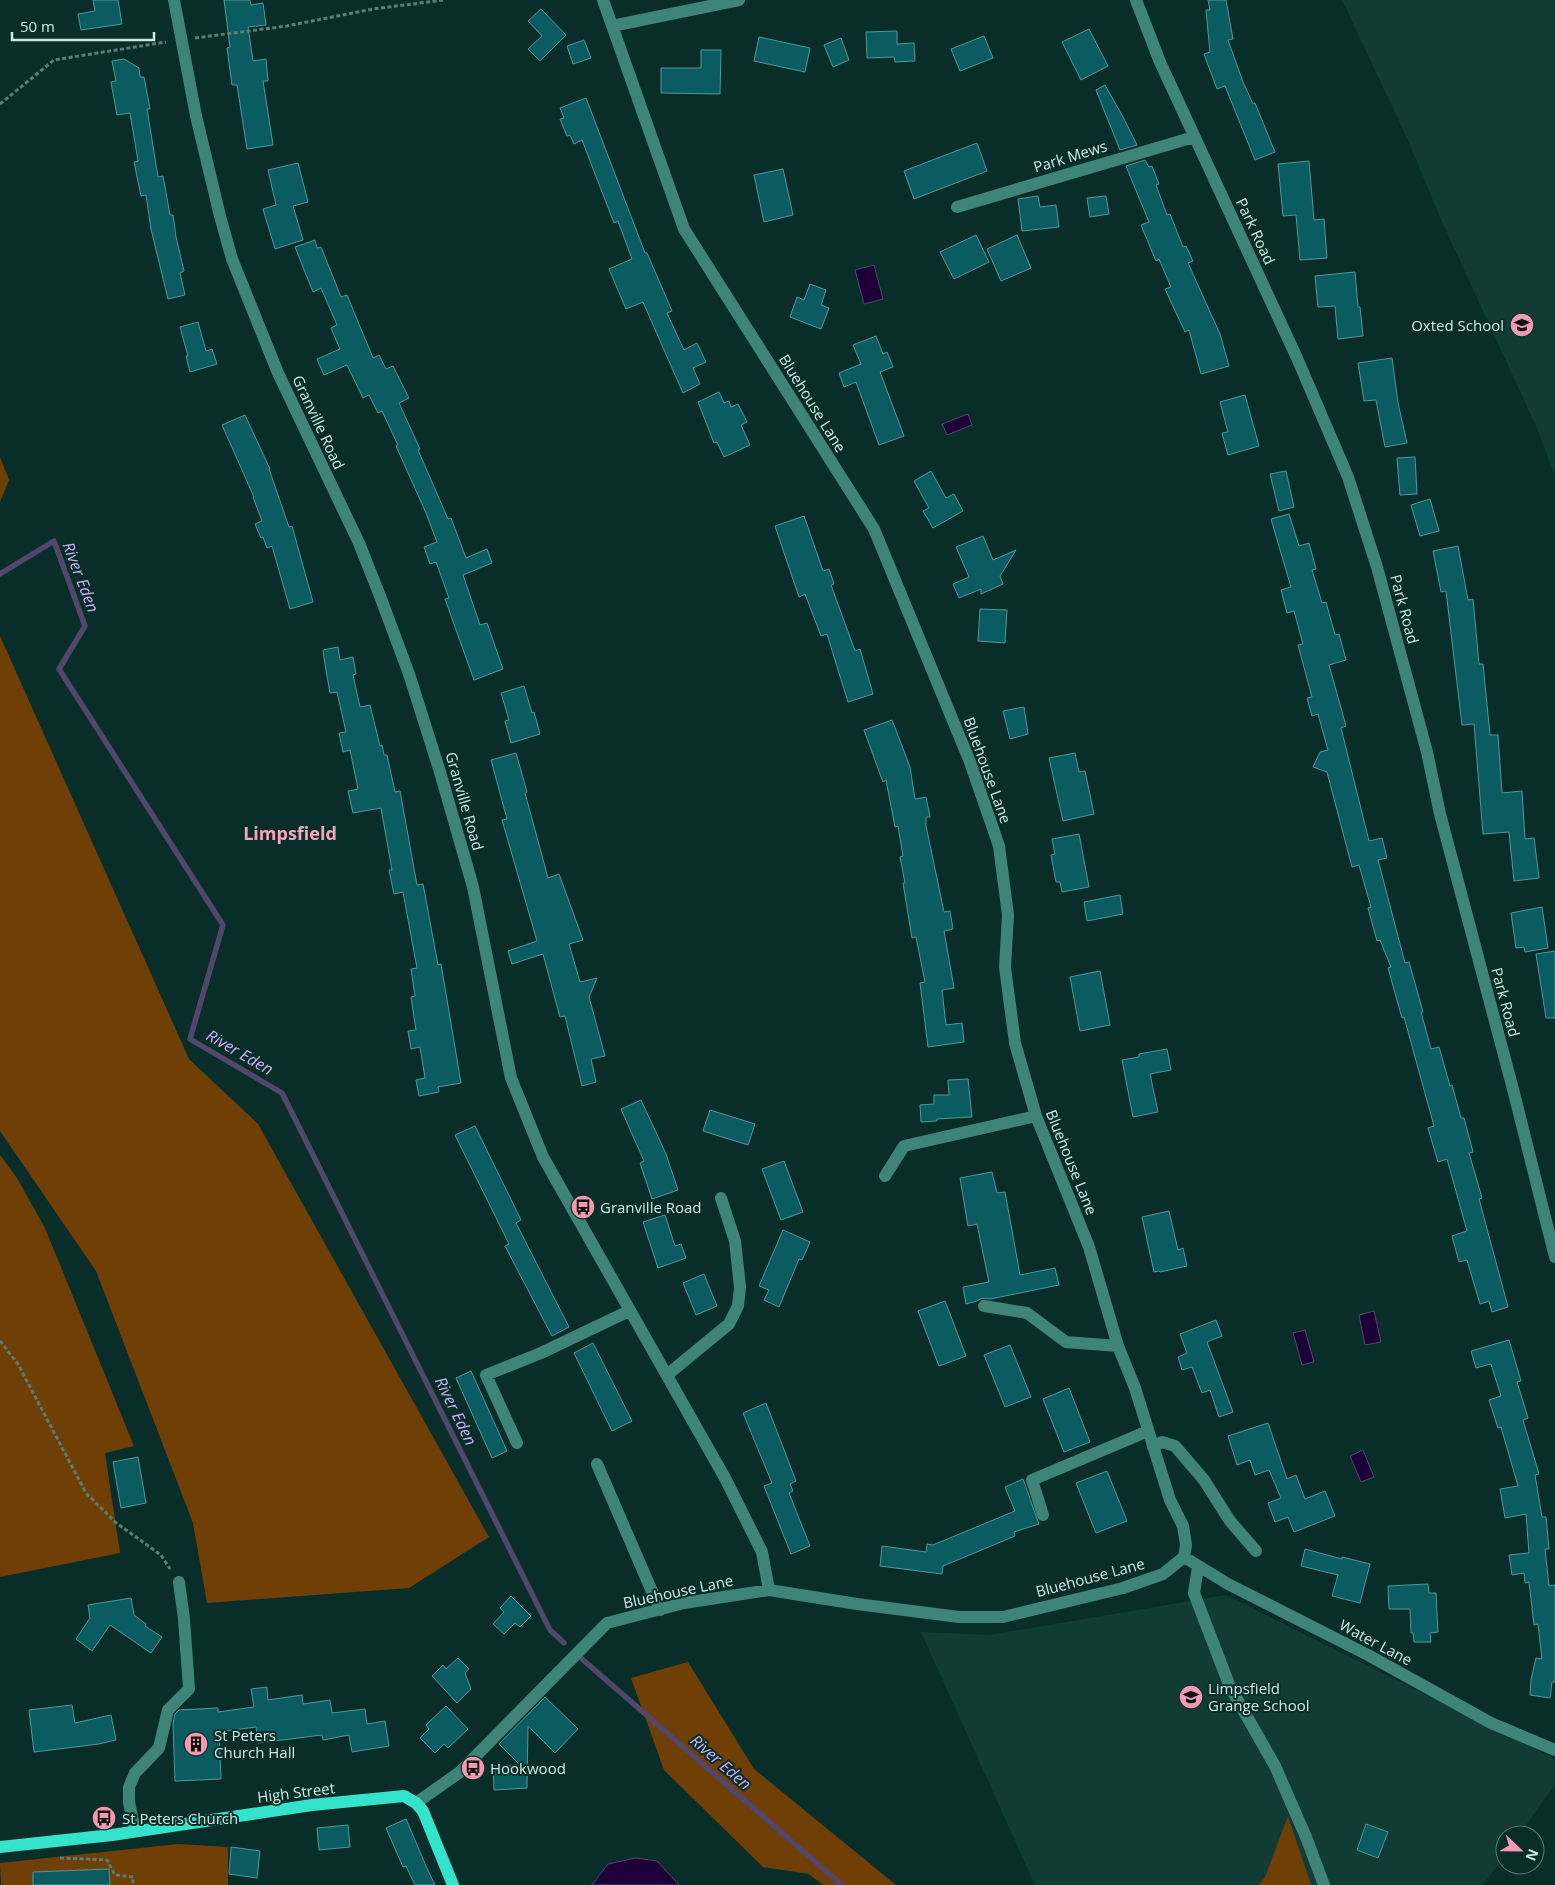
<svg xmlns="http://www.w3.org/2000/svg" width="1555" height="1885" font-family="'Open Sans',sans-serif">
<rect width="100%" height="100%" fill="#092e29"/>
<path fill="#113c36" d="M1342,0H1555V476L1536,426L1443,224L1407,138Z
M1226,1595L1555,1759V1784L1519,1835H1505V1855L1483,1885H1035L921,1632L989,1635Z"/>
<path fill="#6f3f06" d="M0,457L9,480L0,502Z
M0,636L189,1059L258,1124L489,1537L409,1588L207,1603L193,1523L96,1271L0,1131Z
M0,1155L17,1178L45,1228L134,1446L105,1453L120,1553L0,1577Z
M688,1662L754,1769L896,1885H823L809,1874L763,1867L664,1770L631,1678Z
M1288,1816L1311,1885H1259L1265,1877Z
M178,1844L228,1847V1885H1L0,1863Z"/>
<path fill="#1d0037" stroke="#51476b" d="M874,265L883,299L864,304L855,270Z
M968,414L972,425L947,435L942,424Z
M1374,1311L1381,1342L1365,1345L1359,1315Z
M1305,1330L1314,1362L1302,1365L1293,1333Z
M1363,1450L1374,1477L1361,1482L1350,1456Z
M636,1858L657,1861L679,1885H592L608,1864Z"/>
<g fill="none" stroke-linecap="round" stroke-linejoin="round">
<path stroke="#51476b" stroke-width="5.5" d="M0,574L54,541L85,626L59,669L223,925L190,1039L282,1093L550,1630L564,1643
M582,1659L842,1885"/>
</g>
<path fill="#0b5c61" stroke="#51969b" d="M93,0H118L122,24L81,30L78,14L95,11Z
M224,0H250L251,5L263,3L266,25L248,27L253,61L266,59L268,81H263L273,145L247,149L237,85H232L227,48L230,47Z
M1208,0H1226L1233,39L1228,40L1243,82L1253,104L1255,103L1275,152L1255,160L1225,86L1217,89L1204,54L1210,52L1206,10H1210Z
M541,9L566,35L540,61L528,49L542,36L528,21Z
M1089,29L1108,66L1081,80L1062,42Z
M897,31V44L914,43L915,61L895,62L894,57L867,58L866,32Z
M984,36L993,58L960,71L951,49Z
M759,37L810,48L805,72L754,61Z
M841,38L849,60L833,67L824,45Z
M584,40L591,58L573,64L567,46Z
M701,50H721L720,94L661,93V68H701Z
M124,59L139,68L140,77H144L150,109H147L158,177L163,176L170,215H173L176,237L184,271L180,273L185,295L168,299L151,229L146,195L141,196L134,162L138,161L130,113L117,115L111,82L116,81L112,61Z
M1105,85L1123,117L1137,145L1120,150L1096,90Z
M586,98L645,253H647L672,311L667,313L684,350L697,343L706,362L693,368L700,384L683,393L643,302L626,309L609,269L632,259L618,221L614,223L582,140L574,144L570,135L567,136L560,119L564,118L560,108Z
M977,143L987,171L914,199L904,171Z
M1145,160L1149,167L1152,166L1159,184L1156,185L1167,215L1170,214L1183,247L1186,246L1193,261L1188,263L1220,334L1229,366L1201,374L1189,330L1185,332L1165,289L1171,287L1159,259L1156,261L1141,225L1149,222L1126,166Z
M1309,161L1314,220L1324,219L1327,258L1300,260L1296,215L1283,216L1278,164Z
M298,163L308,202L293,206L303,240L275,249L263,209L276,205L268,170Z
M783,169L793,215L764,222L754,175Z
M1038,196L1040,207L1056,205L1059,227L1022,231L1018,199Z
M1106,196L1109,214L1090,217L1087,198Z
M976,235L989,262L954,279L940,252Z
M1017,235L1031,268L1001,281L987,249Z
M315,240L317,248L321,247L341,297L347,295L373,358L379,355L386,369L393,366L409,398L399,403L420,449L418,450L448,519L451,518L466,558L487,549L492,563L463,575L480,625L487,623L503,669L474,680L445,599L449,598L436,562L430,564L424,547L437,542L426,513L396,446L398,445L382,411L378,413L369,395L363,398L347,365L324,375L317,359L340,349L331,328L337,325L321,288L313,292L295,247Z
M1355,272L1358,307H1360L1363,336L1338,339L1335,306L1318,307L1315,276Z
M810,284L826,290L821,305L829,308L821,329L790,317L797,297L804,300Z
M198,322L206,351L212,349L217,364L190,372L186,356H188L180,327Z
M876,336L883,354L887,352L893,367L880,372L904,436L879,445L856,382L844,387L839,373L861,364L853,345Z
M1392,358L1398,403L1407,443L1385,447L1376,400L1364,401L1358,363Z
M719,392L724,403L729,401L731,407L738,404L747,422L741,425L750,445L724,457L717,442L714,443L698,402Z
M1245,395L1259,446L1228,455L1222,433L1228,432L1220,402Z
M245,415L270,469H269L289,527L292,526L313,602L290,609L272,546L267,548L263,537L261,538L255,524L262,521L253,497H254L222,425Z
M1415,457L1417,494L1400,495L1397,458Z
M931,471L946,498L954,494L963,511L933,528L923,511L929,508L914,481Z
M1286,471L1294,507L1279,511L1270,474Z
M1430,499L1439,531L1420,536L1411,505Z
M1289,514L1299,546L1309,543L1316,569L1312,570L1322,603L1326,602L1335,635L1339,634L1346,660L1329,665L1346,726L1341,728L1369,841L1382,838L1387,858L1378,860L1405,963L1409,962L1423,1012H1421L1431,1049L1439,1047L1450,1086L1452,1085L1461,1118H1464L1473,1152L1469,1153L1482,1198L1479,1199L1508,1307L1492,1312L1489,1301L1480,1304L1467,1260L1459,1262L1452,1236L1467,1231L1447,1159L1438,1162L1428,1128L1434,1126L1404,1017L1402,1018L1388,968L1391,967L1380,940L1377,941L1368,908L1371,907L1359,865L1352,867L1327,772L1313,767L1320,752L1328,750L1318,714L1312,716L1307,698L1312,697L1298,645L1303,644L1294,611L1287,613L1281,590L1291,587L1271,519Z
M804,516L823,571L829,569L834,584L831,585L855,651L860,649L873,694L848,702L827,634L821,636L805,594L799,597L775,526Z
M983,536L993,560L1016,550L1000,576L1003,584L981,594V589L959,598L953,584L969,577L956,547Z
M1458,546L1468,600L1473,599L1479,664H1483L1490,735H1498L1502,793L1522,791L1525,839L1534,838L1539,878L1514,881L1509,832L1483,834L1474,724L1462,725L1446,591L1441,592L1433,551Z
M980,609L1007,610L1005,643L978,641Z
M338,647L340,660L353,657L356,674L353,675L360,707L370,705L380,746L382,745L384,755H387L395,792L400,791L417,885L423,884L438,965L441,964L461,1083L438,1087L439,1092L419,1096L416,1080L425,1078L420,1047L411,1049L408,1031L416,1030L411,997L415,996L411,969L417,968L403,892L394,894L389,870H392L381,808L353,813L348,791L358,789L350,750L343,752L339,733L346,732L337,692L330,693L325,664L323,650Z
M524,686L532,713L534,712L540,734L511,743L505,721L509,720L501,693Z
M1024,707L1028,734L1010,739L1003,711Z
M892,720L910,767L915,799L926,797L930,817H926V826L944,912L950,911L953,929L944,931L954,988L942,990L946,1025L962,1023L964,1042L928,1047L920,983L925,982L916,937L912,938L903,883H905L900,857L903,856L898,826L895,827L886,780L883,782L864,730Z
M516,753L527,792L525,793L548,878L559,874L583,940L569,944L580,982L597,978L589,997L605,1056L591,1059L596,1082L582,1086L565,1016L560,1017L543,954L512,964L508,951L537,941L502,820L507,819L491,760Z
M1075,753L1079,772L1085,771L1094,814L1063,821L1049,758Z
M1079,834L1089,887L1062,892L1060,882H1056L1051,855L1055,854L1052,839Z
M1120,895L1123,914L1087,921L1084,902Z
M1542,907L1548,948L1525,952L1524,947L1516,948L1511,913Z
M1555,951V1018H1546L1536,954Z
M1100,971L1110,1025L1080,1031L1070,977Z
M1167,1049L1171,1070L1150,1074L1158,1112L1133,1117L1122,1060L1139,1057V1054Z
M968,1079L972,1117L937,1119V1121L921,1122L920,1105L934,1104V1095H949L948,1080Z
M641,1100L666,1154L678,1190L652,1199L640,1163L644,1161L621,1109Z
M710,1110L755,1124L748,1145L703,1131Z
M475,1126L521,1220L516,1223L569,1327L552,1336L505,1246L509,1244L455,1135Z
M784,1161L803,1212L781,1220L762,1169Z
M992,1172L997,1193L1005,1192L1020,1275L1055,1268L1059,1285L990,1299L982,1298L977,1301L966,1304L963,1287L989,1282L977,1224L968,1226L960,1178Z
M1169,1211L1178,1250L1183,1248L1187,1266L1160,1272L1159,1271L1154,1272L1142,1217Z
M665,1215L675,1246L681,1244L686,1258L658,1268L643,1222Z
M783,1230L810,1242L802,1260L799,1259L779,1307L764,1300L769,1290L759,1286Z
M704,1274L717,1306L696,1315L683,1283Z
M945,1301L966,1356L939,1366L918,1311Z
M1216,1320L1222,1336L1207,1342L1233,1412L1219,1417L1210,1390L1202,1393L1192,1367L1182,1370L1178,1357L1187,1353L1180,1334Z
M1509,1340L1521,1381L1517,1382L1528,1418L1523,1420L1539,1474L1535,1475L1542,1517H1546L1549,1549H1545L1549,1586L1555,1585V1682H1552L1550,1698L1530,1695L1531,1680L1536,1658L1542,1659L1538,1624L1534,1625L1529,1582L1525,1583L1524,1573L1512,1575L1509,1555L1529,1553L1526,1514L1505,1518L1500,1489L1518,1486L1501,1427L1498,1428L1489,1400L1501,1396L1491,1364L1476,1368L1471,1351Z
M593,1343L632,1421L612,1431L574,1353Z
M1010,1345L1031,1397L1005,1407L984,1355Z
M471,1371L507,1451L492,1458L456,1378Z
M1069,1388L1090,1442L1064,1452L1043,1399Z
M766,1403L796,1481L790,1484L793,1491L789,1493L810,1546L791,1554L764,1486L772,1483L743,1413Z
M1268,1423L1287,1479L1296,1475L1305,1499L1325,1491L1335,1516L1294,1532L1288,1517L1275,1522L1268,1503L1281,1498L1269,1470L1255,1475L1250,1460L1237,1465L1228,1436Z
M138,1457L146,1503L121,1508L113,1462Z
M1107,1471L1127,1521L1096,1533L1076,1483Z
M1023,1479L1039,1524L1014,1532L1015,1536L943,1566L942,1574L880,1566L882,1546L926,1552L927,1544L933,1545L1015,1511L1005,1487Z
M1305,1549L1342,1559V1557L1370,1564L1360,1603L1332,1596L1338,1575L1301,1566Z
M1428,1584L1429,1593H1436L1438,1632L1430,1633L1431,1642H1414L1413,1633H1411L1410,1609H1389L1388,1586Z
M511,1596L531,1616L520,1627L515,1623L504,1634L493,1624L504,1612L500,1608Z
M131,1598L134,1615L146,1624L145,1626L162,1637L151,1653L110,1625L92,1651L76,1639L90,1618L88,1605Z
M458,1658L469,1669L465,1673L471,1689L457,1703L432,1676L443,1665L446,1669Z
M267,1687L268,1700L302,1695L303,1704L330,1700L332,1713L365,1709L367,1724L385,1721L389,1746L352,1752L349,1735L323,1740L322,1735L258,1743L256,1727L219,1732L221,1779L175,1781L173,1724L175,1714L179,1710L218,1708V1712L254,1707L251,1689Z
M545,1697L578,1729L555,1753L528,1726L527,1788L494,1790L493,1766L520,1765L499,1744Z
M72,1705L75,1723L111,1715L116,1740L99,1744L34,1752L29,1710Z
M446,1706L468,1729L448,1748L444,1744L435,1753L420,1738L429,1729L426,1725Z
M406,1819L426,1866L435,1885H415L406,1866L403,1867L386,1828Z
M1366,1824L1388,1832L1378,1858L1357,1850Z
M348,1825L350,1847L319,1850L317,1828Z
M231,1847L260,1851L257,1878L229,1874Z
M109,1869L110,1885H33V1872Z"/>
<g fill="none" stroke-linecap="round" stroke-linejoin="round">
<path stroke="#597d77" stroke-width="3" stroke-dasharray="4 2.5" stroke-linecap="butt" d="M195,38L287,26L373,9L444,0
M0,104L54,60L166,42
M0,1341L18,1364L86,1493L115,1522L161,1555L170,1569
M60,1858L107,1860L115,1875L133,1877V1885"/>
<path stroke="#3e8479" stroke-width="12" d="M174,0L196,116L220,216L232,259L278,373L359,543L380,596L409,674L440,772L473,887L511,1078L543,1157L725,1478L762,1552L769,1590
M1136,0L1160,62L1297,358L1348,477L1377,567L1427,752L1440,814L1514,1093L1555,1257
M612,26L739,0
M957,207L1194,137
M885,1176L904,1146L1036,1116
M984,1306L1027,1313L1066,1342L1118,1346
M667,1375L729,1324L738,1306L740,1287L735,1241L721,1198
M517,1443L486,1375L541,1353L629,1311
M1153,1447L1162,1442L1175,1446L1204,1480L1230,1521L1256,1551
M597,1464L660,1610
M1043,1515L1032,1480L1148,1431
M1184,1557L1228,1584L1368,1655L1491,1723L1555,1750
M1198,1567L1194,1593L1230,1687L1275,1766L1306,1837L1324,1885
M416,1803L460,1772L607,1623L684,1603L769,1590L857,1604L959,1617H1003L1123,1588L1163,1574L1184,1557L1186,1545L1183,1526L1170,1500L1135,1388L1118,1346L1089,1247L1036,1116L1015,1043L1005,967L1008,915L999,846L970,762L874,529L684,229L603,0
M135,1831L129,1802V1787L135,1773L159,1748L168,1710L189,1689L184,1619L179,1582"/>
<path stroke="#35e2cc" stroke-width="12" d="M0,1847L112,1835L312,1805L404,1796L416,1803L423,1811L453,1885"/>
</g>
<defs>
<g id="school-disc" transform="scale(1.25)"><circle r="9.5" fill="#f19ab2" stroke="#092e29"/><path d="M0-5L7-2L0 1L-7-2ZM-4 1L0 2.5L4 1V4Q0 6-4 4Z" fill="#111"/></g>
<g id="bus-disc" transform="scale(1.25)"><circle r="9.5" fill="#f19ab2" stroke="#092e29"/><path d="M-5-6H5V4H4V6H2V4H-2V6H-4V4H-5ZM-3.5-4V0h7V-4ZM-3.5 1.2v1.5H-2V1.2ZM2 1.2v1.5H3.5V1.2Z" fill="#111"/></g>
<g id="building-disc" transform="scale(1.25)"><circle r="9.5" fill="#f19ab2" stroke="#092e29"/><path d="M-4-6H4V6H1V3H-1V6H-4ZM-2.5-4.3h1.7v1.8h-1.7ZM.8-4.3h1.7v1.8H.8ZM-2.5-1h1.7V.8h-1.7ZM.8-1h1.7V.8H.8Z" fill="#111"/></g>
</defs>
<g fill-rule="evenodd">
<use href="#school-disc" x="1522" y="325"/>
<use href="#bus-disc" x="583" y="1207"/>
<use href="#school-disc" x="1191" y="1697"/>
<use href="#building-disc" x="196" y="1744"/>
<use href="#bus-disc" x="473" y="1768"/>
<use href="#bus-disc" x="104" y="1818"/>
</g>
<g text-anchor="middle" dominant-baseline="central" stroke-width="4" stroke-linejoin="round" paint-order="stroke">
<g font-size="15" fill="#cbece5" stroke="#092e29">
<text transform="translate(1070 156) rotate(-17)">Park Mews</text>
<text transform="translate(1256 231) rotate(65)">Park Road</text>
<text transform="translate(813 403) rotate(58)">Bluehouse Lane</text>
<text transform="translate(319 422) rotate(65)">Granville Road</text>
<text transform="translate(1405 609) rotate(75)">Park Road</text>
<text transform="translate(988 770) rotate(70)">Bluehouse Lane</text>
<text transform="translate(465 801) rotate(74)">Granville Road</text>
<text transform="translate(1506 1002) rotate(75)">Park Road</text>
<text transform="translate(1072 1162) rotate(68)">Bluehouse Lane</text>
<text transform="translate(1090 1577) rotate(-15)">Bluehouse Lane</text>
<text transform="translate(678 1591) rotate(-12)">Bluehouse Lane</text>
<text transform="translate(1376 1642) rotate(28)">Water Lane</text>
<text transform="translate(296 1792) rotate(-7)">High Street</text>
</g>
<g font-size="15" fill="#cbece5" stroke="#092e29" text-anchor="start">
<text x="1504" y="325" text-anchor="end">Oxted School</text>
<text x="600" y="1207">Granville Road</text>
<text x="1208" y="1688">Limpsfield<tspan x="1208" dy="17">Grange School</tspan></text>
<text x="214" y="1735">St Peters<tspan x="214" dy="17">Church Hall</tspan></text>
<text x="490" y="1768">Hookwood</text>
<text x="122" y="1818">St Peters Church</text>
</g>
<g font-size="16" font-style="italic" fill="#ccaff8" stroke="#092e29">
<text transform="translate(81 577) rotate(69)">River Eden</text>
<text transform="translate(240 1052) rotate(30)">River Eden</text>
<text transform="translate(456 1411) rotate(64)">River Eden</text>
<text transform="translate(721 1762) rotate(41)">River Eden</text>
</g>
<g font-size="18" font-weight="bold" fill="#f5a4ba" stroke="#092e29">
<text x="290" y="833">Limpsfield</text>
</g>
</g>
<g transform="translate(1520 1850) rotate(112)"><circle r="24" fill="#092e29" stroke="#577a74"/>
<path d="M0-4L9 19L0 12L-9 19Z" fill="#f19ab2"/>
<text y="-8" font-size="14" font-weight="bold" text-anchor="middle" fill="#cbece5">N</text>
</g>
<path d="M12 32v8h142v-8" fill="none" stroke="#cbece5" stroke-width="2.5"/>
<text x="20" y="32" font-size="15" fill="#cbece5" stroke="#092e29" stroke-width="4" paint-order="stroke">50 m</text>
</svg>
